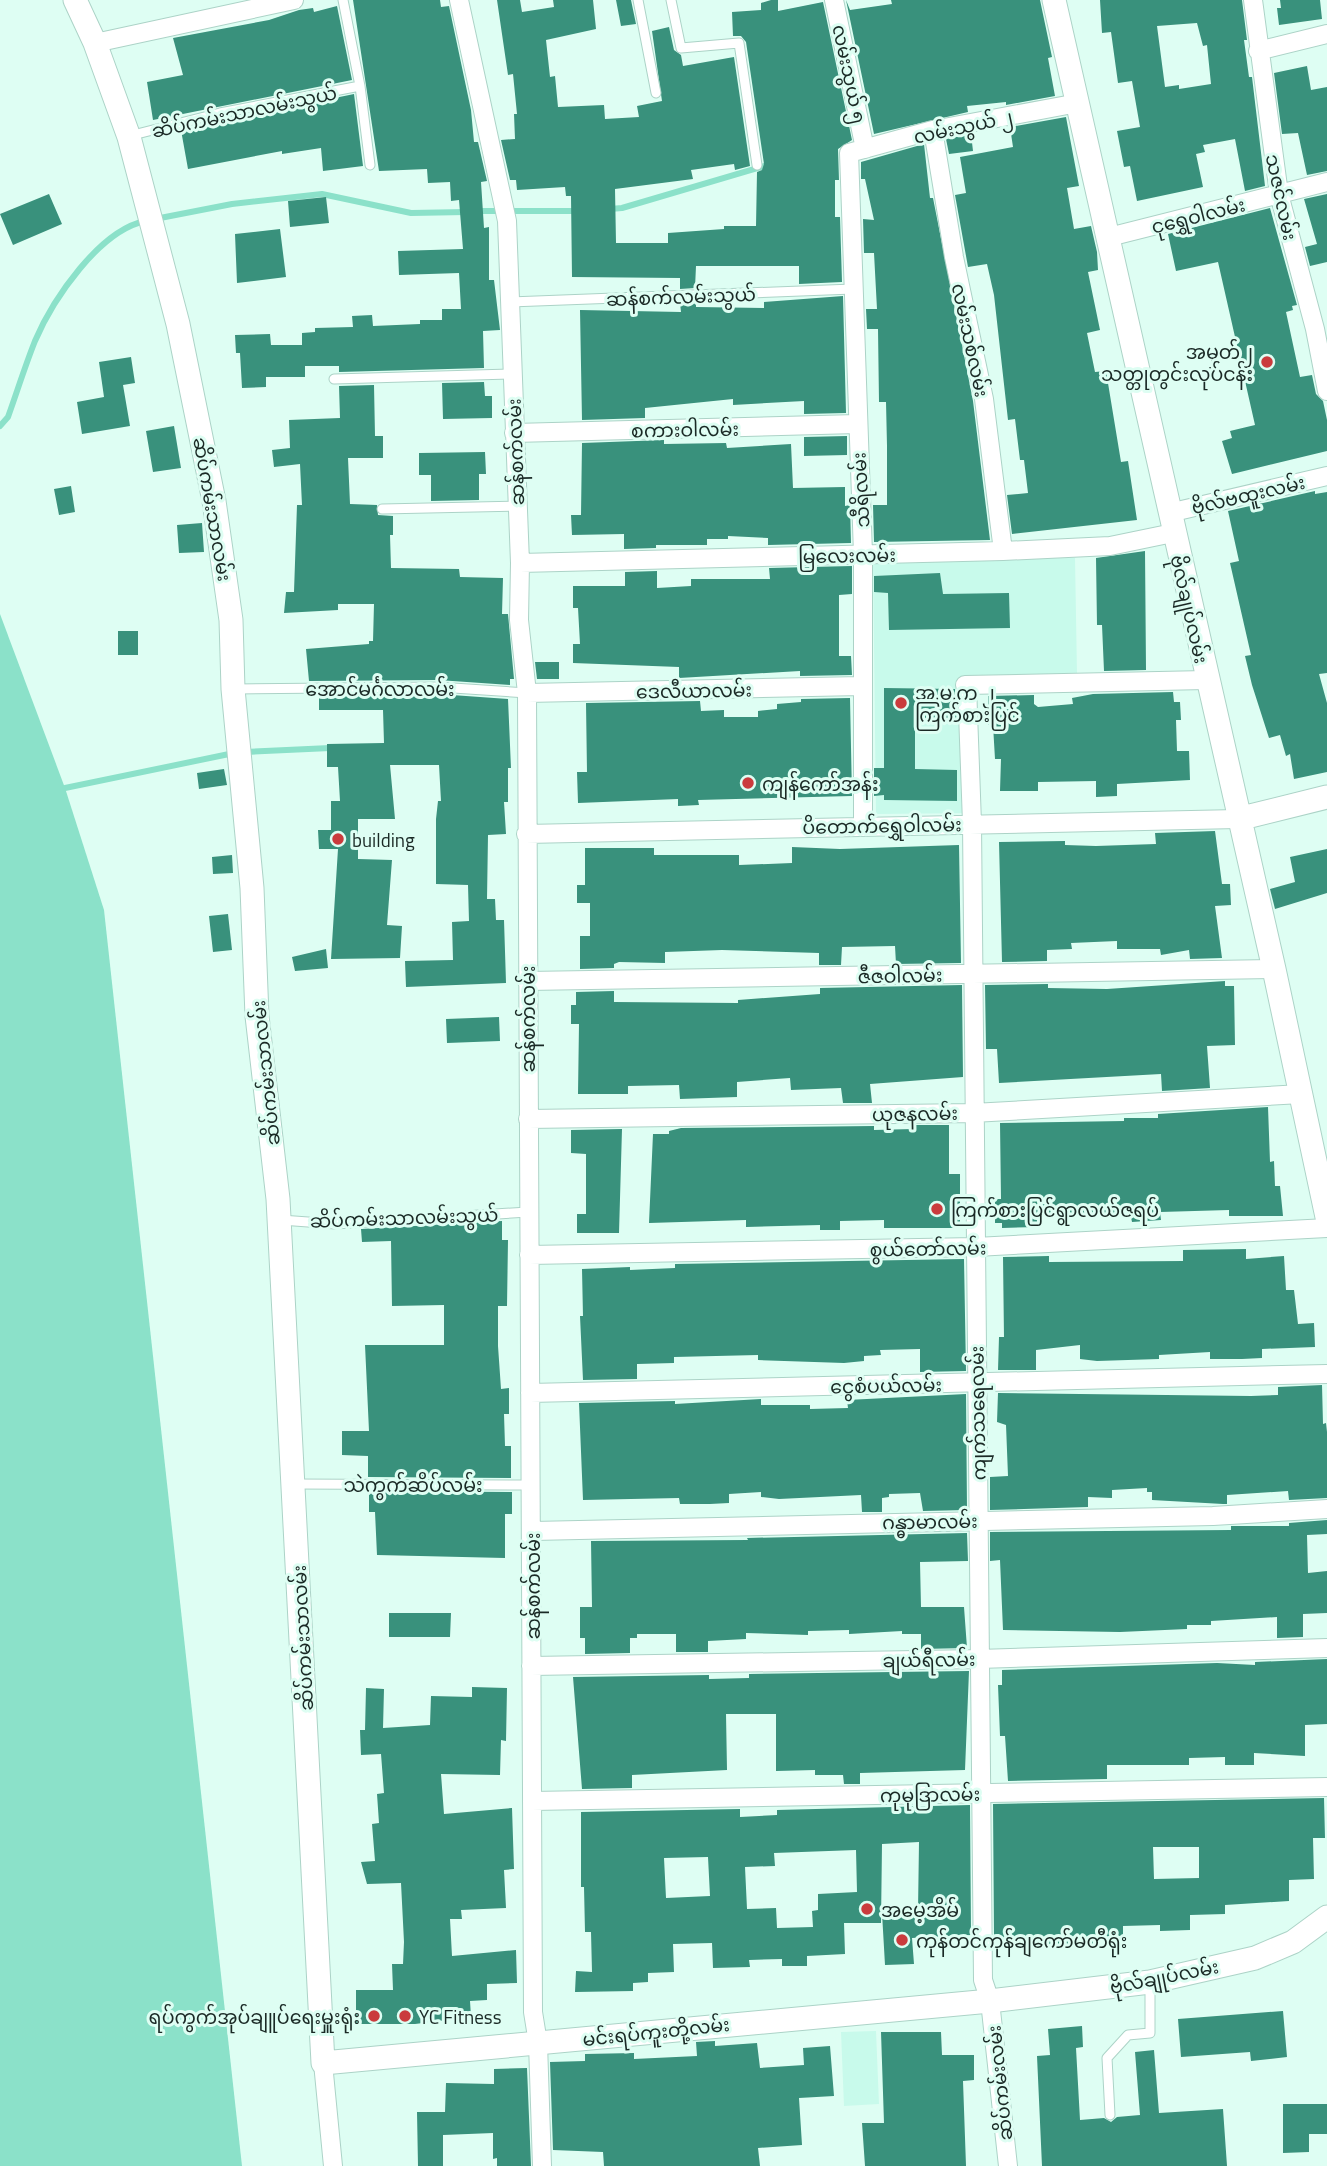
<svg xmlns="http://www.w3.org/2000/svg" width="1327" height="2166" font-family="'Titillium Web','Noto Sans Myanmar',sans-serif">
<rect width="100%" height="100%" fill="#defef3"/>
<path fill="#c8faeb" d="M1075,558L1077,674L976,676L979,813L876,814L873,560Z
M876,2031L879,2104L844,2106L841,2032Z"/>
<path fill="#8be1c9" d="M0,614L65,788L104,910L242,2166H0Z"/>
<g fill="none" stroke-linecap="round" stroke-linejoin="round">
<path stroke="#8be1c9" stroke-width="6" d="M610,209L622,208L771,164
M477,211H578
M155,219L232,204L322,194L411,213L466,212
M0,426L8,417C17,392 25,366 35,341C53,299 99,231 145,221
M245,752L330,748
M65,788L234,753"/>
</g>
<path fill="#39917c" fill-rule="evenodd" d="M353,0H440L441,7L449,6L471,110L474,142H478L487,181L481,182L484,228L489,227V280H494L500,330L483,331L484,368L339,372V366H305V377H266V387L242,388L240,353H236L235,335L270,334L271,345H302V333L315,332V328L353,327L352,316L372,315L373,326L420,324V320H442V309H461L459,273L399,275L398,251L463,249L459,200L451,201L450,182L428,183L427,169L379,171Z
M497,0H520L522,12L554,7L553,0H593L596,29L546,40L550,77L555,76L558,107L604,105L605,119L639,117L637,106L662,101L652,31L669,27L674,50L681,55L683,66L734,57L750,166L735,170L734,164L691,170L693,179L615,189L616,243H668V233L724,229V226H756L757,172L762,170L764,164L746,42L741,36H733L732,12L761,10V3L771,0H778V11L823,2L852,140L838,149L839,180H835V217H840L842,282L799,284V266H696L695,288L680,289V278L572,277L571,196H566L565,187L517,190L516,180H510L501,140L515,139L514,114H517L513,74L508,75Z
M616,0H631L636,24L621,26Z
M846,0L850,10L892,4L891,0H1040L1052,57L1048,58L1055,96L1006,105V102L967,106L968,112L874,134Z
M1100,0H1242L1247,40H1244L1249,77H1252L1265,186L1245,191L1235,139L1203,145L1205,152L1196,154L1203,187L1137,201L1130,166L1124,167L1117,131L1140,127L1132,81L1118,83L1111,32L1102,33ZM1197,23L1203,46L1207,45L1211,84L1179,89V85L1165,87L1157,26Z
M1280,0H1320L1322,19L1279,25L1277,8H1281Z
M337,6L352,80L153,120L147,82L183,75L173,38L269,20L299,10L313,8L314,12Z
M1307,66L1311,90L1327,87V171L1307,175L1298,133L1282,134L1274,73Z
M354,94L363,166L323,171L321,148L282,154V151L188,169L181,130Z
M1066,117L1079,186L1067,188L1074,229L1091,226L1097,252L1098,270L1088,272L1100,330L1087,333L1095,372L1106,371L1121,462L1128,461L1137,520L1012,534L1007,495L1028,493L1024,460H1020L1015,419L1008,420L994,295L987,264L968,267L955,195L966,193L960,157L1013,147L1010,127Z
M971,134L973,151L949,154L946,139Z
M924,144L930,198H933L973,401L990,540L874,542L873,505H887V446L886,402H879L878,329H867L866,309H877L874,253H864L863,219L874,220L865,179H861V162Z
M49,194L62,224L13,245L0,214Z
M1327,194V262L1310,266L1305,247L1317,244L1304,199Z
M326,197L329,223L290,227L288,201Z
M1270,208L1297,305L1292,306L1293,310L1286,312L1300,377L1312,375L1316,394L1323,401L1327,420V451L1232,474L1222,441L1232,438L1230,431L1255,425L1218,262L1176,271L1168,234Z
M280,229L286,277L237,283L235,234Z
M843,296L846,413L804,414V401L733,405V399L645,408V418L582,420L580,310L681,312L680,303L696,302V307L764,308V302Z
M131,357L135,383L123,385L130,426L82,434L77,402L104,397L99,362Z
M484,382L485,396H492V418L443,419L442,383Z
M374,385L375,436H383V458H348L350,504L377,505L378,515L393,516V535H390L391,568L459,569L460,577L503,578L502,614H508L514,679H510V685L438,680L309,681L306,649L369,644V641H373L374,604H338V610L284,613L286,592H294L297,505H302L300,464L274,467L272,450L290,448L289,420L340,418L339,386Z
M174,426L181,468L153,472L146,431Z
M847,436V455L804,456V437Z
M664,440V444L726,443L727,448L791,444L793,488L845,487V506L850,505L851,543L768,545V538L728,536V539H707V545H656V548L624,549V534L572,535L571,515H581L582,443Z
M485,452L486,474H479V500L431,501V475H419V453Z
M71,486L75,512L59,515L54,489Z
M1315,491V494L1327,492V673L1319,674L1327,703V772L1294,779L1290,754L1286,756L1280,735L1269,738L1252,685L1245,656L1251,655L1230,563L1239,561L1228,511Z
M202,523L204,552L179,553L177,525Z
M1145,551L1146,670L1104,671L1102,625H1097L1096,558Z
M852,566V594L839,595V656H851L852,675L800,676V671L679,678V667L573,663V644H580L578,608H573V586H625V572L657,571V588L691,586V579H770L769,568Z
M940,573L943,594L1009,593L1010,628L889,630L888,593L874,592V576Z
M118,631H138V655H118Z
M535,662H559V679H537Z
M884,688L955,689L957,720L915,719V769L957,770V801L884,800V795L874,796V768H884Z
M1173,692L1174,702H1180L1181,720H1176L1177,751H1189L1190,780L1117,784V796L1096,797V781L1038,782V791H1000L1001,759H995L993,725H988V696L1034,695V704L1038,707L1073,704L1072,698L1093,694Z
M438,694L508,699L511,768H508V802H504L506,834L488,835L487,899H495L496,920H504L506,983L406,987L405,961L453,960L452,922L469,921L468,885L436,884V819L438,801H441L439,765H390L395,819H358V859L392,860L387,925L402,926L400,958L331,959L338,849H319L318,830H331V801H340L338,767H327V744L384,743L383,710H319V695Z
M850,698L852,796L698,800L699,805L678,806V799L578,803L577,772H587L586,703L700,701L701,711L724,710V717H758V711L777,709V704L801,702V699Z
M224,769L227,785L199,789L197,773Z
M1215,831L1222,884H1230L1231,905L1215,906L1222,958L1190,959L1189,950L1161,955L1160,949H1117V941L1071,943L1072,949L1047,950V961L1002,962L999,842L1065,841V845L1096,846L1156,844L1155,833Z
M959,845L961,963L896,964L895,946L842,947L841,965H819V953L722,950L665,952V963L619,962L614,964V968L580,969V936H590V903H577V885H585V848H654V855H739V865L792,863V847L840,849Z
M1327,849V893L1275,909L1270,889L1295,882L1290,857Z
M232,855L233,873L213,874L212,857Z
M228,914L232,950L213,952L209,916Z
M326,949L328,968L295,971L292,957Z
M1225,981V986H1234L1235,1045L1207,1046L1210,1088L1162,1091L1161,1074L999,1083L997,1049H986L985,985L1048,984V988L1107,989Z
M962,985L963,1077L870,1084L872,1103H843L841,1088L791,1090L790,1078L737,1082V1097L680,1099L679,1085L628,1086V1094H578L579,1024H571V1005H576V992L614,991V1002L738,1003V1000L820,994V988Z
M499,1017L500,1041L447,1043L446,1019Z
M1268,1107L1270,1162L1274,1161L1275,1186H1280L1283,1216H1229V1210L1160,1212L1161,1220L1132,1222L1131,1217H1068V1214L1037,1216V1227L1002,1228V1223H995V1199H1001L1000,1123L1124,1121V1118H1158V1114Z
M913,1125H949V1174H960V1228H884V1220L840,1221V1230H820V1225L746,1227V1220L649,1223L653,1134H669V1131L681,1128L874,1126V1130L913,1129Z
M622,1129L619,1233H577V1214H586V1154L571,1153V1130Z
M502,1221V1240H508L507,1306H498V1346L501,1389L509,1388V1414H504L505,1446H511V1478L368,1477V1456L342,1455V1431H369L365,1345H444V1305L392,1306L391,1241L362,1242L361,1229Z
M1246,1249V1259L1284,1256L1286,1290H1294L1298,1324L1314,1323L1315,1347L1262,1349V1358L1242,1359H1210V1352L1159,1355V1359L1097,1361L1080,1359V1345L1036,1350V1370H998L999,1337H1004L1003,1257L1049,1256V1262L1183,1261V1250Z
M964,1259L966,1371L920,1372V1349L880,1350L881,1355L864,1356V1361L844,1363L758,1360V1355L674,1357V1363L637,1364V1379L583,1380L580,1316H583L582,1269L630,1267V1270L675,1268V1264Z
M1322,1385L1323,1424L1326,1423L1327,1432V1498L1289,1500L1288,1491L1227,1495V1504H1223L1152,1500V1492H1147V1488L1112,1490V1498L1088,1497V1507L990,1510V1477L1008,1476L1006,1425L997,1422L998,1393L1251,1396L1278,1395V1387Z
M966,1394L967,1510L923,1511L920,1493L889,1494V1497L882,1498V1512H862L861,1495L779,1499L761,1497V1492L729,1494V1503L710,1504H680L679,1498L583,1500L579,1403L675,1401V1404L761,1399V1405H810V1409L848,1408L847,1400Z
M369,1491L512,1492V1514H505V1558L377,1555L375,1512H369Z
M1327,1520V1534L1307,1535L1308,1573L1327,1571V1613L1303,1614V1637L1277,1638V1617L1211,1621V1625H1187V1629L1120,1632L1003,1630L1000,1560L990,1561V1532L1231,1530V1526H1289V1523Z
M967,1533L968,1561L920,1562L921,1607H964L967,1648L921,1649V1634H902V1631L849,1634V1630L808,1631V1635L746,1633V1639L708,1641V1652H676V1634H637V1638H630V1653L585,1654V1638H580V1607H592L591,1541L748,1540L747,1538Z
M389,1613H451L450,1637H389Z
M1327,1659V1724L1305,1725V1756L1254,1753V1765H1225V1757L1189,1758V1765H1107V1779L1008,1781L1005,1736H1000L998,1685H1002V1670L1217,1663L1255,1665V1662Z
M969,1671L965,1770L860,1773V1784H844L843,1775H815V1770L776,1771V1714H726L727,1770L632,1775V1788L582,1789L573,1677L709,1675V1679L749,1678V1674Z
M472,1687L507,1688L506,1741L501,1740L500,1775L441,1774L444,1814L512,1808L514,1869L504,1870L506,1908L461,1910L462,1919H450L452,1956L516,1950L517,1983L487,1984V2000L470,2001L471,2017L415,2024H356V1990H393L392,1964H403L404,1942L401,1883L367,1884L361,1862L375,1861L372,1824L379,1823L377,1794L384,1793L381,1754L361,1755L360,1730H365L366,1688L384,1689L383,1728L430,1725L431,1696L472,1697Z
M1324,1798L1325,1838H1313L1314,1879L1289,1880V1901L1225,1905V1914L1190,1915V1930L1160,1931V1925L1123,1926V1936L1093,1937V1944L1056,1945V1947L999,1946V1934L994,1935L993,1804ZM1153,1847H1199V1878L1154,1879Z
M970,1805L971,1935L912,1938L914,1964L885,1965L882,1913L918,1911L919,1842L882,1844L881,1923H844L845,1954L807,1956V1966H782V1959L749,1960L750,1967L713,1968L712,1943L673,1944L674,1972L648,1973V1982L633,1983V1991L575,1992L576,1971L592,1972L591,1932H585L584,1887H581V1812L740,1809V1817L777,1815V1810ZM856,1850L857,1892L818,1894V1910L812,1911L813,1927L777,1928L776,1908L747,1909L745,1867L775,1866L774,1853ZM708,1857L710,1896L666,1898L664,1858Z
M1283,2011L1287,2057L1251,2061L1250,2052L1181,2057L1178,2019Z
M1082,2026L1083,2047L1076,2048L1080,2120L1104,2118L1111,2122L1117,2117L1140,2115L1135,2052L1154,2050L1159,2113L1223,2109L1227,2166H1042L1037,2056L1050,2055L1048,2029Z
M881,2032H941L942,2055H974V2080L963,2081L966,2166H865L862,2123H884Z
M715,2041V2046L757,2043L760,2068L804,2065L803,2048L830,2046L834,2096L799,2098L802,2145L758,2148L760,2166H604L603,2152L553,2150L550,2062L585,2061V2054L634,2053V2059L697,2056L696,2042Z
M527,2068L531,2166H497V2158L493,2159V2133L443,2135V2166H418L417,2112H445L446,2083L494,2084V2069Z
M1283,2104H1327V2134H1309V2152L1283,2153Z"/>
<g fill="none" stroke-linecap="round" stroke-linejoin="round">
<g stroke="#acd3c7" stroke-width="11">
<path id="service" d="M343,0L360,86L370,165
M638,0L656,93
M671,0L681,48L739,43L757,165
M129,136L220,113L360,86
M510,302L853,289
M334,379L512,374
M382,509L517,506
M235,689L438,687L527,693
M281,1220L335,1224L528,1212
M294,1484L531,1485
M1110,2115L1107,2058L1128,2035L1150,2033V1984"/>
</g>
<g stroke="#acd3c7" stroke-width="20">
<path id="minor" d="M459,0L507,221L520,563L519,620L527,693L533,2012L538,2043L542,2166
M834,0L865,149
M1253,0L1279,194L1315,329L1327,391
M95,43L294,0
M1258,51L1327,34
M933,130L954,257L984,399L1003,551
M1109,237L1327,182
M514,433L857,424
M1169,513L1327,476
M520,563L1003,551L1110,546L1173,533
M965,685L1206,680
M967,685L972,823L983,1980L990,2001L1008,2166
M527,693L861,686
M863,826V554L849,153L933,130L1078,103
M526,834L1238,819
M527,981L1274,969
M528,1119L973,1113L1301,1094
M529,1255L976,1247L1327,1228
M530,1393L1327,1374
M533,1531L1213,1516L1327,1509
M531,1666L979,1659L1327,1648
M532,1801L1327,1787
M323,2063L333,2166"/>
</g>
<g stroke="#acd3c7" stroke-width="25">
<path id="tertiary" d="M75,0L95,43L129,137L178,324L214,501L231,620L233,689L252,888L257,1016L278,1199L323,2063L990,2001L1150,1982L1255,1958L1293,1942L1327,1917
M1054,0L1274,969L1327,1217
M1238,819L1327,797"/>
</g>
<use href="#service" stroke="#fff" stroke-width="9"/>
<use href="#minor" stroke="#fff" stroke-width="18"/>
<use href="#tertiary" stroke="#fff" stroke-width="23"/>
</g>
<g fill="#ca3b3d" stroke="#defef3" stroke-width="2.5">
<circle cx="1267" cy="362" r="7"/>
<circle cx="901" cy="703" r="7"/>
<circle cx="748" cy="783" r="7"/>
<circle cx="338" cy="839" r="7"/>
<circle cx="937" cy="1209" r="7"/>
<circle cx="867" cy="1909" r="7"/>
<circle cx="902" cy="1940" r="7"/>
<circle cx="374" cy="2016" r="7"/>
<circle cx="405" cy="2016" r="7"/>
</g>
<g text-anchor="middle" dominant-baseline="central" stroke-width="6" stroke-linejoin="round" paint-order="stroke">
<g font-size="19" fill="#1a2925" stroke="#defef3">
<text transform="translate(850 74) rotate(78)">လမ်းသွယ် ၅</text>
<text transform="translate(244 111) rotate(-12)">ဆိပ်ကမ်းသာလမ်းသွယ်</text>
<text transform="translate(963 126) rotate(-12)">လမ်းသွယ် ၂</text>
<text transform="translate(1282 197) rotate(78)">သဇင်လမ်း</text>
<text transform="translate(1198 215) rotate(-14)">ငုရွှေဝါလမ်း</text>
<text transform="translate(681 296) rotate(-2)">ဆန်စက်လမ်းသွယ်</text>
<text transform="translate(971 340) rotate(78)">လမ်းသစ်လမ်း</text>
<text transform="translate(685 429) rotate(-1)">စကားဝါလမ်း</text>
<text transform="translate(515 452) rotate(-92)">ဆန်စက်လမ်း</text>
<text transform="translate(860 490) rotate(-93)">သီရိလမ်း</text>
<text transform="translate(1248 494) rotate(-13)">ဗိုလ်ဗထူးလမ်း</text>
<text transform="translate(213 509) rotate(80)">ဆိပ်ကမ်းသာလမ်း</text>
<text transform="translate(847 555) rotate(-1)">မြလေးလမ်း</text>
<text transform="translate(1190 609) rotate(77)">ဗိုလ်ချုပ်လမ်း</text>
<text x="380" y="688">အောင်မင်္ဂလာလမ်း</text>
<text transform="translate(694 690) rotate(-1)">ဒေလီယာလမ်း</text>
<text transform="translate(882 825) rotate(-1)">ပိတောက်ရွှေဝါလမ်း</text>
<text transform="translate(900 975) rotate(-1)">ဇီဇဝါလမ်း</text>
<text transform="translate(527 1019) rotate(-90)">ဆန်စက်လမ်း</text>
<text transform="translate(265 1073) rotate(-96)">ဆိပ်ကမ်းသာလမ်း</text>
<text transform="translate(915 1113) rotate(-1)">ယုဇနလမ်း</text>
<text transform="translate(404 1217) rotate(-2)">ဆိပ်ကမ်းသာလမ်းသွယ်</text>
<text transform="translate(928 1248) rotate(-1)">စွယ်တော်လမ်း</text>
<text transform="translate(886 1385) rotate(-1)">ငွေစံပယ်လမ်း</text>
<text transform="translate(977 1413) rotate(-91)">ကျက်သရေလမ်း</text>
<text x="413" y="1484">သဲကွက်ဆိပ်လမ်း</text>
<text transform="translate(930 1521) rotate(-1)">ဂန္ဓာမာလမ်း</text>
<text transform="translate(532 1586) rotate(-90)">ဆန်စက်လမ်း</text>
<text transform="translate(302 1638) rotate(-93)">ဆိပ်ကမ်းသာလမ်း</text>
<text transform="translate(929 1659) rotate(-1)">ချယ်ရီလမ်း</text>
<text transform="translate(930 1794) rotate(-1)">ကုမုဒြာလမ်း</text>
<text transform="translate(1164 1976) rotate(-11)">ဗိုလ်ချုပ်လမ်း</text>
<text transform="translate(656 2031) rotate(-6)">မင်းရပ်ကူးတို့လမ်း</text>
<text transform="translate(999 2083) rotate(-96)">ဆိပ်ကမ်းလမ်း</text>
</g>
<g font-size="19" fill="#1a2925" stroke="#defef3" text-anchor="start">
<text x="1253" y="351" text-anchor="end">အမှတ်၂<tspan x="1253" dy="22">သတ္တုတွင်းလုပ်ငန်း</tspan></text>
<text x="915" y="692">အ.မ.က ၂<tspan x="915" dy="22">ကြက်စားပြင်</tspan></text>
<text x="762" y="783">ကျန်ကော်အန်း</text>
<text x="352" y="839">building</text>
<text x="951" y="1209">ကြက်စားပြင်ရွာလယ်ဇရပ်</text>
<text x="881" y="1909">အမေ့အိမ်</text>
<text x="916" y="1940">ကုန်တင်ကုန်ချကော်မတီရုံး</text>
<text x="360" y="2016" text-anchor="end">ရပ်ကွက်အုပ်ချူပ်ရေးမှူးရုံး</text>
<text x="419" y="2016">YC Fitness</text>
</g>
</g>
</svg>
